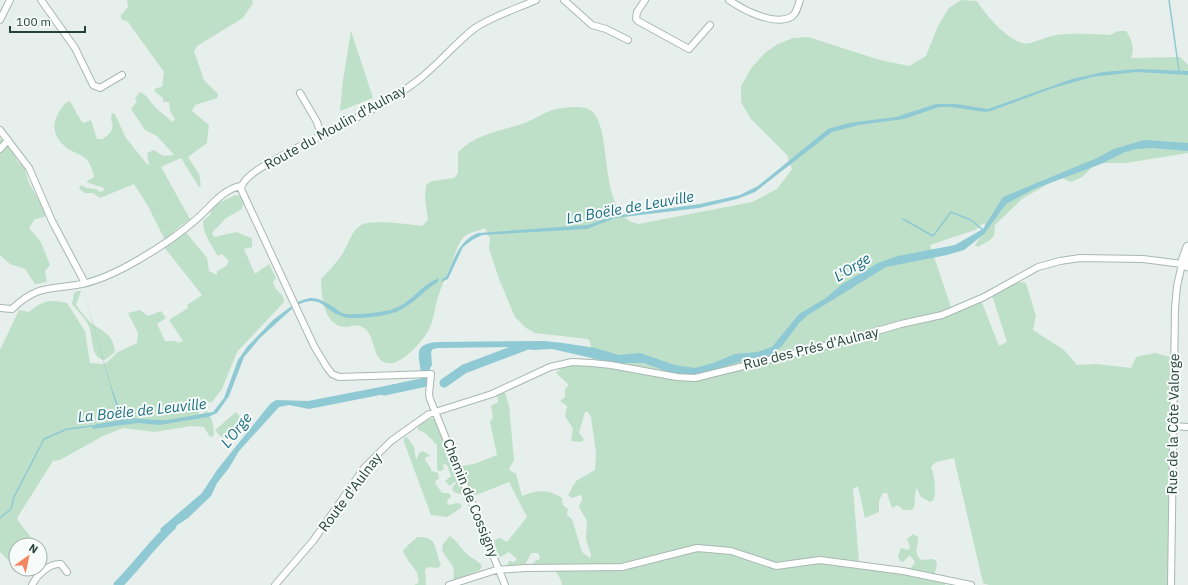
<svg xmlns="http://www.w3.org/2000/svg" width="1188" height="585" font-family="'IBM Plex Sans',sans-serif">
<rect width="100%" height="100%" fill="#e6efeb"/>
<path fill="#bfe0c8" d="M127,0H252L253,3L243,18L197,46L194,51L204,80L218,94L217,98L195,105L192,111L209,125L207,143L188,157L199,174L201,186L199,187L181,158L161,167L190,219L180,226L165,240L148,206L134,184L100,198L93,193H85L79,189L81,185L86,188L96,189L100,192L103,191L104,188L86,182L94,177C93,171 90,162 85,158C80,154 73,152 68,149C56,140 50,128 58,114C61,108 64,103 70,101L81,121L84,123L91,120L97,139H103C120,126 108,124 112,113L115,114L126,138L147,164L149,165L147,153L154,150L163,156L174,155L157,136L145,130L131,109L137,101L135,98L140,92C149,96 149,101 156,108C159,111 169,119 173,122L175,119L170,111L169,102H163V98L154,91L156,88L162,87L164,72L128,22L121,19V15L128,7Z
M961,0L977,1C986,15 1005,38 1022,43C1030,45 1041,39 1048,37C1063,32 1094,34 1110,35L1118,31H1126C1132,39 1135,49 1131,58L1180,57L1188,65V153L1126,163H1101L1092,167L1082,177L1071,182L1060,177L1022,199L995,225L994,236L990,240L978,247L975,245L985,231L986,226L984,223L975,230L930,245L953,313L981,300L999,346L1007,342L992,295L1014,283L1023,282L1026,283L1036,316L1033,330L1064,350L1077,365L1097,364L1131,368L1136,357L1155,353L1171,357L1169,585H989L983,583L954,458L936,462L931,467C935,478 936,489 934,500L930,502L921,497L916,488L914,508L911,510H903L898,505L892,508L887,493H883L879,501V512L865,518L858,486L853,489L859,561C877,569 891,572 911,568L915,562L910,555L903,562L900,561L898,556L901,548L908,550L910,547L907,539L913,534L918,537C919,549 912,549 921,560L933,559L936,561L937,565L934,576L946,580L945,585H562L561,580L553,567L531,566L536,560H539L540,557L538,553H531L525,565L507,566L509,561L514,562L517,559L509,552L500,557L497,554L494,540L500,538L507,542L527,517L509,482L476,495L466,496L454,492L452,488L456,483L454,482L450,486L445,481L451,476L447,465L443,464L444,469L441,471H438L437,467V445L425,433L418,430V423L420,422H425L431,418L436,419L461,466L474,464L497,455L490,422L493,417L491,406L498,402L497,397L500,393H505L509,405L514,460L510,467L509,470L516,474L522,496C537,490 548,489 562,498L563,505L568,509L567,515L572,519L582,552L590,558L591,555L586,539L587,521L579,507C580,501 584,501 581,495L572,498L568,495L576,481L595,470L596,453L591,417L588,412H585L579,433L584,439L582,442L571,441L573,429L565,416L567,406L560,401L565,397V389L569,385L556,373C564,363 582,364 593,364L590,341L587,339L535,333L526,328L515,317L499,279L489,248L490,239L485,228C479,231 470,232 465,236C459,241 455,253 453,260C448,272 442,284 438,297C435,307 434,319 429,329C424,340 405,361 392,363C369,366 378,329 359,326C355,325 350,326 347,327C324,328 321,296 321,279C328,272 335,264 341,256C348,247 350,232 361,225C370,219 410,224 422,226L428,220L425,198L426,185L432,181L454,178L458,173V152C477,133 503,131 527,122C535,119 543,113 552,110C561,108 579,105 588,109C616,120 594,214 638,224L752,202L777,189L792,169L787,155L751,119L741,102V86L752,67L766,52L778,44L793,38L808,37L880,60L909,66L926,56L938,26L949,8Z
M351,31L373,98L340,111L343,80Z
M0,138L14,151L17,161L24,167L29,183L46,213L44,217L35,219L29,228L41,242L50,265L45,271L47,282L35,284L25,269L10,264L0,255Z
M235,195L241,196L244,201L242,209L226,218L212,233L214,237L236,232L252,238V247L244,249L255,274L269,264L276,278L273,282L275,288L283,296L284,302L237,352L222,389L212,402L199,403V415L207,411L210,415L213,424L214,436L210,437L204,427L191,426L155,432L123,428L103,436L60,460L53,461L17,518C21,528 32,534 34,545H16V568L0,552V350L19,310L29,312C43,300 50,299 67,303L85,331L90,363L105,364L118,352L137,343L138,333L128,313L140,310L148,316L161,311L166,318L157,324L165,341H176L177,343L183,341L169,320L188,308L187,305L202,295L164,247L185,231L207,258L209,271L217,275V271L226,266L229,261L222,254L218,256C211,244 203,235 203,221L210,215L213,206Z
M77,291H81L76,305C80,310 84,316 88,320C100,332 113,331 115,352L105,360C89,359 94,335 88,324C84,317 77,310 72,304L74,293Z
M236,412L245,422L224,440L215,430Z
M404,437H407L414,447L416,460L419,453L423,451L431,456L426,457L425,460L431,468V471L438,473L439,479L436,480L435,483L442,493H449L451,496L447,501L448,505L458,503L461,504V508L447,517L431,515L404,442Z
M450,536C458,542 459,546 465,552C470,558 478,560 482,566L480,570L467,575L464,581H453C457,562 448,564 442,550L443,544Z
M417,537C434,537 434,542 438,556C438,559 440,562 441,565L438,568L428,567L425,570L426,585H414L418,583C421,569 405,562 403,550Z"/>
<path fill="#8ec9d4" d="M1139,69L1188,71V75L1136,72L1092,77L1053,88L991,111L985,112L951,107H939L904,119L859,125L832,132L755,192L737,199L699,208L615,218L587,229L482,235L472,240L463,247L448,279L441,282L443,278L446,277C454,260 459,240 478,233L588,225L613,216L700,204L740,195L758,186L828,129L849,123L896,117L936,104H956L988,109L1072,79L1103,72Z
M1144,140L1188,143V151L1152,148L1136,149L1125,152L1101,164L1034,189L1006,204L984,234L964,250L947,255L886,267L808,315L799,323L782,346L768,357L746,360L696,375L674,374L644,363H614L552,349L533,350L511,347L438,348L433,349L431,352L432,365L428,372H421C418,353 414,344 438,342L544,341L563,343L595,348L619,355L640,353L675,365L695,368L713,363L735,354L757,352L772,347L799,314L826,298L841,285L878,263L898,256L955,245L983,229L1003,197L1097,158L1114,149Z
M439,278L438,282C424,290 413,305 398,311C388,316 354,320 344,317C323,311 322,293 297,305L296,303C314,294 318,298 335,308C338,311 341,313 345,314C358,315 373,313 385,311C409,308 418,286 439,278Z
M82,285L111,386L124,421L137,420L162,421L213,412L224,398L238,360L247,347L273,320L293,305L294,307L260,338L244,357L229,396L217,413L208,417L159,425L138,423L92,429L94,425L122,421L114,399Z
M396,384L395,392L309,409L289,405L279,407L239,451L229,468L217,483L211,496L188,518L164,534L160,529L202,493L217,470L270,404L276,400L308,401Z"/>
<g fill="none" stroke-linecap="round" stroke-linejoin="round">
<path stroke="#8ec9d4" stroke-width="1.5" d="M1169,0L1179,71
M903,219L933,236L951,212L971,220L983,230
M97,425L131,419L164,421
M0,518L11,509L14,497L44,439L67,429L93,426"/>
<path stroke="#8ec9d4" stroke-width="9" d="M444,383L464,369L525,346
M384,391L426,382L425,365
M118,585C137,566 152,544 172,526"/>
<g stroke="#a8b8b2" stroke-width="8">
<path id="street" d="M41,0L75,48L93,85L100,88L122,75
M564,0L592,25L606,29L628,40
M645,0L637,12L636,19L638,21L689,49L710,25
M729,0C743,10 774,26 791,17C797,14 798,5 800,0
M0,20L10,0
M300,93L317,122L321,135
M0,130L29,168L52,221L85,283
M0,149L8,140
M0,308L12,309C38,284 50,290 82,284C101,280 121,270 138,260C157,249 176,237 193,222C208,211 221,189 241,186
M1173,426L1188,427
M32,585C37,575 49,563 61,564L67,572
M275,585L313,541L364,468L391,441L429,414L492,394L550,367L572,362L592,363L611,365L677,377L695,378L825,346L901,324L942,315L984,297L1038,267L1060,261L1080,258L1143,259L1182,264L1177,286L1175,308L1171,585
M449,585L496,570L525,568L622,567L697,548L731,551L776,566L820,560L903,571L971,585
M505,585L430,399L429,394L431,374L339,377L332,374L326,366L314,346L241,189C242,175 275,160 287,153C330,130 377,111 417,81C438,65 454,44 475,28C493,16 516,9 536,0"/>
</g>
<g stroke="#a4bbb3" stroke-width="11">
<path id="secondary" d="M1188,247L1182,264L1188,266"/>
</g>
<use href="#street" stroke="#fff" stroke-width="6"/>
<use href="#secondary" stroke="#fff" stroke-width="9"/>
</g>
<g text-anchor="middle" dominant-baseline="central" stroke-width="4" stroke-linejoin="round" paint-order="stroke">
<g font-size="14" fill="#24423a" stroke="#f7fbf9">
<text transform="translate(335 127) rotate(-29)">Route du Moulin d'Aulnay</text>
<text transform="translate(811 348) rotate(-14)">Rue des Prés d'Aulnay</text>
<text transform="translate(1173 424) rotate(-89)">Rue de la Côte Valorge</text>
<text transform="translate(350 492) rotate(-53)">Route d'Aulnay</text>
<text transform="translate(471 498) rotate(68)">Chemin de Cossigny</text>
</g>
<g font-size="15" font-style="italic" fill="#1c6f80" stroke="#f7fbf9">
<text transform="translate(630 207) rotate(-10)">La Boële de Leuville</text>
<text transform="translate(852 267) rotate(-32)">L'Orge</text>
<text transform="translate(142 410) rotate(-6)">La Boële de Leuville</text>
<text transform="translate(236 430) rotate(-52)">L'Orge</text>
</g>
</g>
<g transform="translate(28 557) rotate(33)"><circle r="19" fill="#f7fbf9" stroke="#a3b1ad"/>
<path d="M0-3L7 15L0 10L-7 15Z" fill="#f4845f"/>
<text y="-6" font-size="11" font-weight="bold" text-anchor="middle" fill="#24423a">N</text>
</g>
<path d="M10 26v6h75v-6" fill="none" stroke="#24423a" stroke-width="2"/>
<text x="16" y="26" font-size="12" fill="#24423a" stroke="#f7fbf9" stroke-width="3" paint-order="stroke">100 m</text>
</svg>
